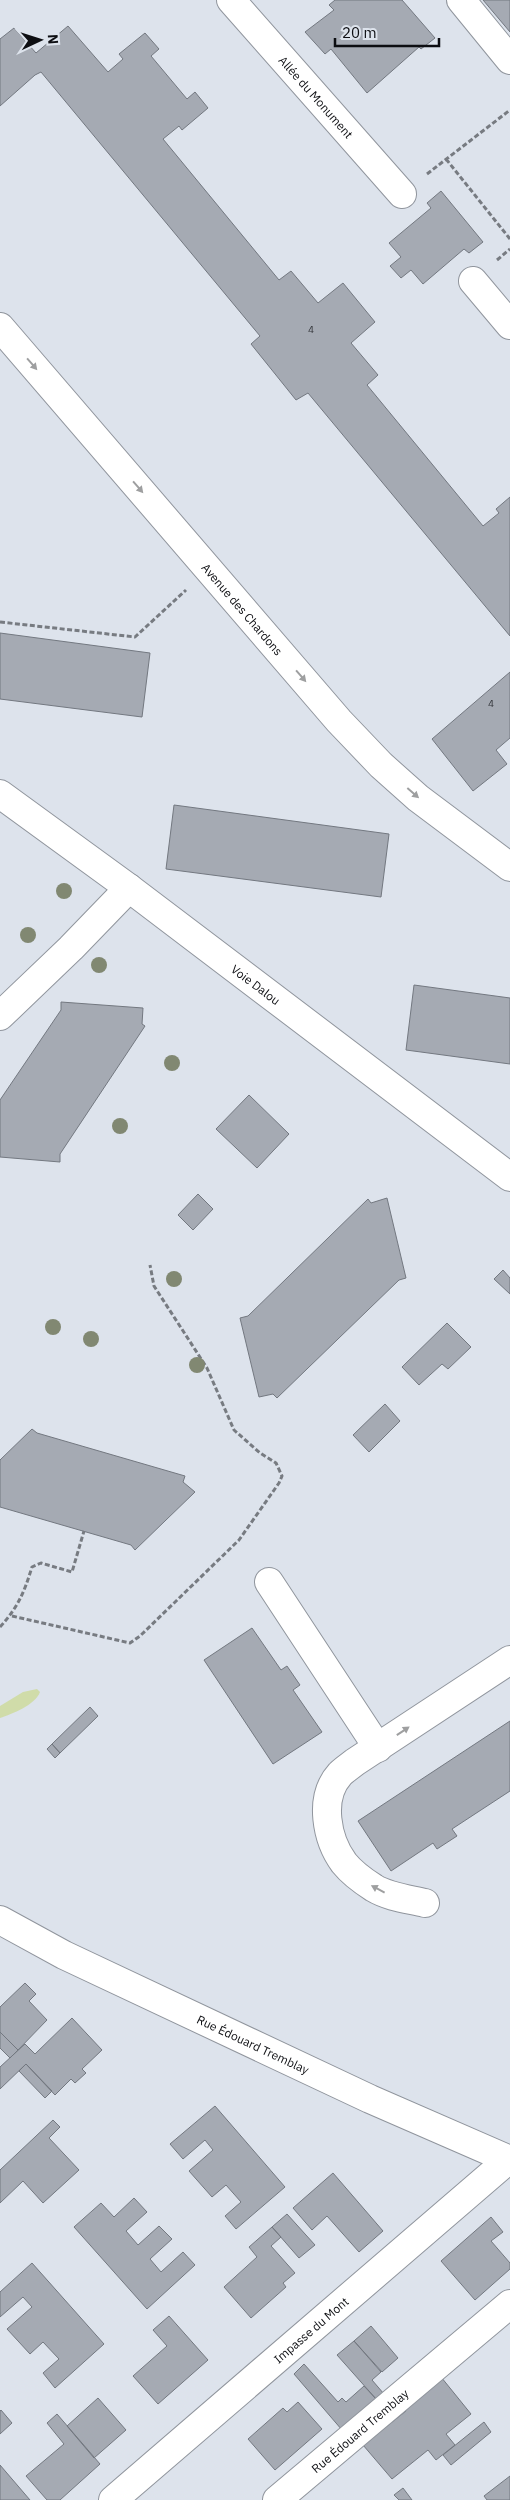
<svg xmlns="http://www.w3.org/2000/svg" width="510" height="2500" font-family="'IBM Plex Sans',sans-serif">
<rect width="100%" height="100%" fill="#dde3ec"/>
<path fill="#d0dca9" d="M37,1689L40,1692C35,1705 12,1714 0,1718V1706L23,1692Z"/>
<path fill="#a5aab3" stroke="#737880" d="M335,0H402L435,38L421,49L419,47L367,93L331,49L325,54L305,32L334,10L329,5Z
M483,0H510V32Z
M68,26L108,72L123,59L119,54L145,33L159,49L151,56L187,99L195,92L208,108L182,130L179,126L163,139L279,280L291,271L318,303L343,283L375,322L351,343L378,375L367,385L483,526L499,513L496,509L510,497V636L308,393L296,400L251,344L260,336L41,72L35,75L0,106V39L14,28L36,53Z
M441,191L483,242L469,253L464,249L423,284L411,270L401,278L390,266L401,257L389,243L431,208L427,203Z
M0,633L150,653L142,717L0,699Z
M510,672V738L496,750L507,764L473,791L432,739Z
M174,805L389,834L381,897L166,869Z
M414,985L510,998V1064L406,1050Z
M61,1002L143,1008L142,1024L145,1026L60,1154V1162L0,1157V1100L61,1010Z
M249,1095L289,1134L257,1168L216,1129Z
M198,1194L213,1209L193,1230L178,1215Z
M387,1198L406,1278L399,1280L277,1398L273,1394L259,1397L240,1318L248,1316L368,1199L371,1203Z
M503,1270L510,1278V1294L494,1279Z
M447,1323L471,1347L448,1369L442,1364L419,1385L402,1367Z
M385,1404L400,1421L369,1452L353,1435Z
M32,1429L37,1433L185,1476L183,1482L195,1492L135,1550L131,1545L0,1507V1460Z
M252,1628L281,1670L287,1666L300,1685L293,1690L322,1732L273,1764L204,1660Z
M90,1707L98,1716L60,1753L52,1744Z
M510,1721V1791L452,1829L457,1836L437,1849L433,1843L391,1871L358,1821Z
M52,1744L60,1753L55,1758L47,1749Z
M25,1983L36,1994L29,2001L47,2020L18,2050L0,2032V2007Z
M72,2018L102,2050L82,2069L86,2073L75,2083L71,2079L55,2095L26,2064L0,2089V2067L25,2044L35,2054Z
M0,2032L18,2050L10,2058L0,2048Z
M26,2064L52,2091L45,2098L19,2071Z
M215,2106L285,2187L236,2229L225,2216L241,2202L226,2185L212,2197L189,2171L213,2150L205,2140L183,2159L170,2144Z
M53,2120L60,2127L49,2138L79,2170L43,2203L23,2181L0,2203V2170Z
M333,2173L383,2231L359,2252L327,2216L312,2230L293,2208Z
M134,2198L147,2212L126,2231L138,2245L159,2226L172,2239L150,2259L161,2272L183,2252L195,2265L147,2309L74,2227L101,2203L114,2217Z
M287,2214L315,2245L299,2258L272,2227Z
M491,2217L503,2232L491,2241L510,2263V2269L475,2300L441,2261Z
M272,2227L281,2237L271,2246L295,2273L283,2283L286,2287L251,2318L224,2287L257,2257L249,2247Z
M32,2263L104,2344L55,2388L43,2373L59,2359L43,2342L30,2354L7,2329L32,2307L23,2297L0,2317V2292Z
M169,2316L208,2360L158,2404L133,2376L167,2346L153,2330Z
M371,2326L398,2358L382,2372L354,2341Z
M354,2341L381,2372L372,2380L384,2394L377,2400L337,2355Z
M304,2364L338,2402L342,2398L346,2402L364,2386L377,2400L342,2430L294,2374Z
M437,2372L471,2414L446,2434L455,2445L436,2460L428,2450L392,2479L363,2445L406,2411L400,2403Z
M98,2398L126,2430L94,2458L67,2426Z
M298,2402L322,2429L275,2470L248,2439L283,2408L287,2412Z
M1,2410L12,2423L0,2434V2411Z
M57,2414L100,2464L60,2500H47L26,2476L64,2444L47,2423Z
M484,2422L491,2432L451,2465L443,2455Z
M0,2465L30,2500H0Z
M510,2476V2500H487L484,2496Z
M403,2488L412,2500H399L394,2495Z"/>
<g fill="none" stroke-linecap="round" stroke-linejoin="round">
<g stroke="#90959d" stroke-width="30">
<g id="minor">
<path id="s1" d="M231,0L402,194"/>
<path d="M461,0L510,60"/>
<path d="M473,281L510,325"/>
<path id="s2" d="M0,327L339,721L381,765L418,798L510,867"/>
<path id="s3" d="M0,794L129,888L510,1177"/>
<path d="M0,1016L71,948L129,888"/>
<path d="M269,1582L378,1748"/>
<path d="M425,1903C408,1899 389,1897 374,1888C363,1881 352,1873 344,1863C327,1840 318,1798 340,1774C344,1770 350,1766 355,1762L510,1660"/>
<path id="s4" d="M0,1920L64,1955L370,2099L510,2160"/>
<path id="s5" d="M113,2500L508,2160"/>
<path id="s6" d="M277,2500L510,2304"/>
</g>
</g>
<path stroke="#777b81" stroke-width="3" stroke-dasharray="5 2.5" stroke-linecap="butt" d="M446,159L510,239
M427,174L510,110
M497,260L510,249
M0,622L135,637L186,590
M12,1616L130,1643L140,1636L239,1540L279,1483L282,1476L276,1463L260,1453L234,1430L207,1368L154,1286L150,1265
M0,1627C18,1607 24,1593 32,1567L41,1563L72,1572L84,1531"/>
<use href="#minor" stroke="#fff" stroke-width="28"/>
</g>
<g fill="#818872">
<circle cx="64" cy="891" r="8"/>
<circle cx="28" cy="935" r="8"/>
<circle cx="99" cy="965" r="8"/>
<circle cx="172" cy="1063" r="8"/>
<circle cx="120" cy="1126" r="8"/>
<circle cx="174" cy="1279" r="8"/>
<circle cx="53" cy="1327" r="8"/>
<circle cx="91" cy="1339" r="8"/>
<circle cx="197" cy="1365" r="8"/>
</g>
<defs><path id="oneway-solid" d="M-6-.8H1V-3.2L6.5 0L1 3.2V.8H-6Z" transform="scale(1.25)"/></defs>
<g fill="#9e9fa0">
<use href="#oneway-solid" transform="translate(32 364) rotate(49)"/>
<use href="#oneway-solid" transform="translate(138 487) rotate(49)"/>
<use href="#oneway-solid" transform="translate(301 676) rotate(49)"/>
<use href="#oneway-solid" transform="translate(413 793) rotate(41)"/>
<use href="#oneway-solid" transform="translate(403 1731) rotate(-34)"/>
<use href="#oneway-solid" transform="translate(378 1889) rotate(-152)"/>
</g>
<g text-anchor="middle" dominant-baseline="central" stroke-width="4" stroke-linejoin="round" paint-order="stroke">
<g font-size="10" fill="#33353a">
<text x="311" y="329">4</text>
<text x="491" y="703">4</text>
</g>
<g font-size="12" fill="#0d0e12" stroke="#dde3ec">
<text stroke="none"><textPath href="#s1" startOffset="129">Allée du Monument</textPath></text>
<text stroke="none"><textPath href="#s2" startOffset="372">Avenue des Chardons</textPath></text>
<text stroke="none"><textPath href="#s3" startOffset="319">Voie Dalou</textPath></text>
<text stroke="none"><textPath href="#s4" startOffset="282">Rue Édouard Tremblay</textPath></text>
<text stroke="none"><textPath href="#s5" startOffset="261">Impasse du Mont</textPath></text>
<text stroke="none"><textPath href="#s6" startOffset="108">Rue Édouard Tremblay</textPath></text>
</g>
</g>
<g transform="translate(40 40) rotate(86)" stroke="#dde3ec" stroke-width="4" paint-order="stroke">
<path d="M0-4L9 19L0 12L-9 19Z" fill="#0d0e12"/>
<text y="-8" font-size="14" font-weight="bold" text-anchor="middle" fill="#0d0e12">N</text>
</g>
<path d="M335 38v8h104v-8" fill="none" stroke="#0d0e12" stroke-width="2.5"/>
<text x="342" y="38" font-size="15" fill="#0d0e12" stroke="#dde3ec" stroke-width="4" paint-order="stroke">20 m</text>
</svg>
